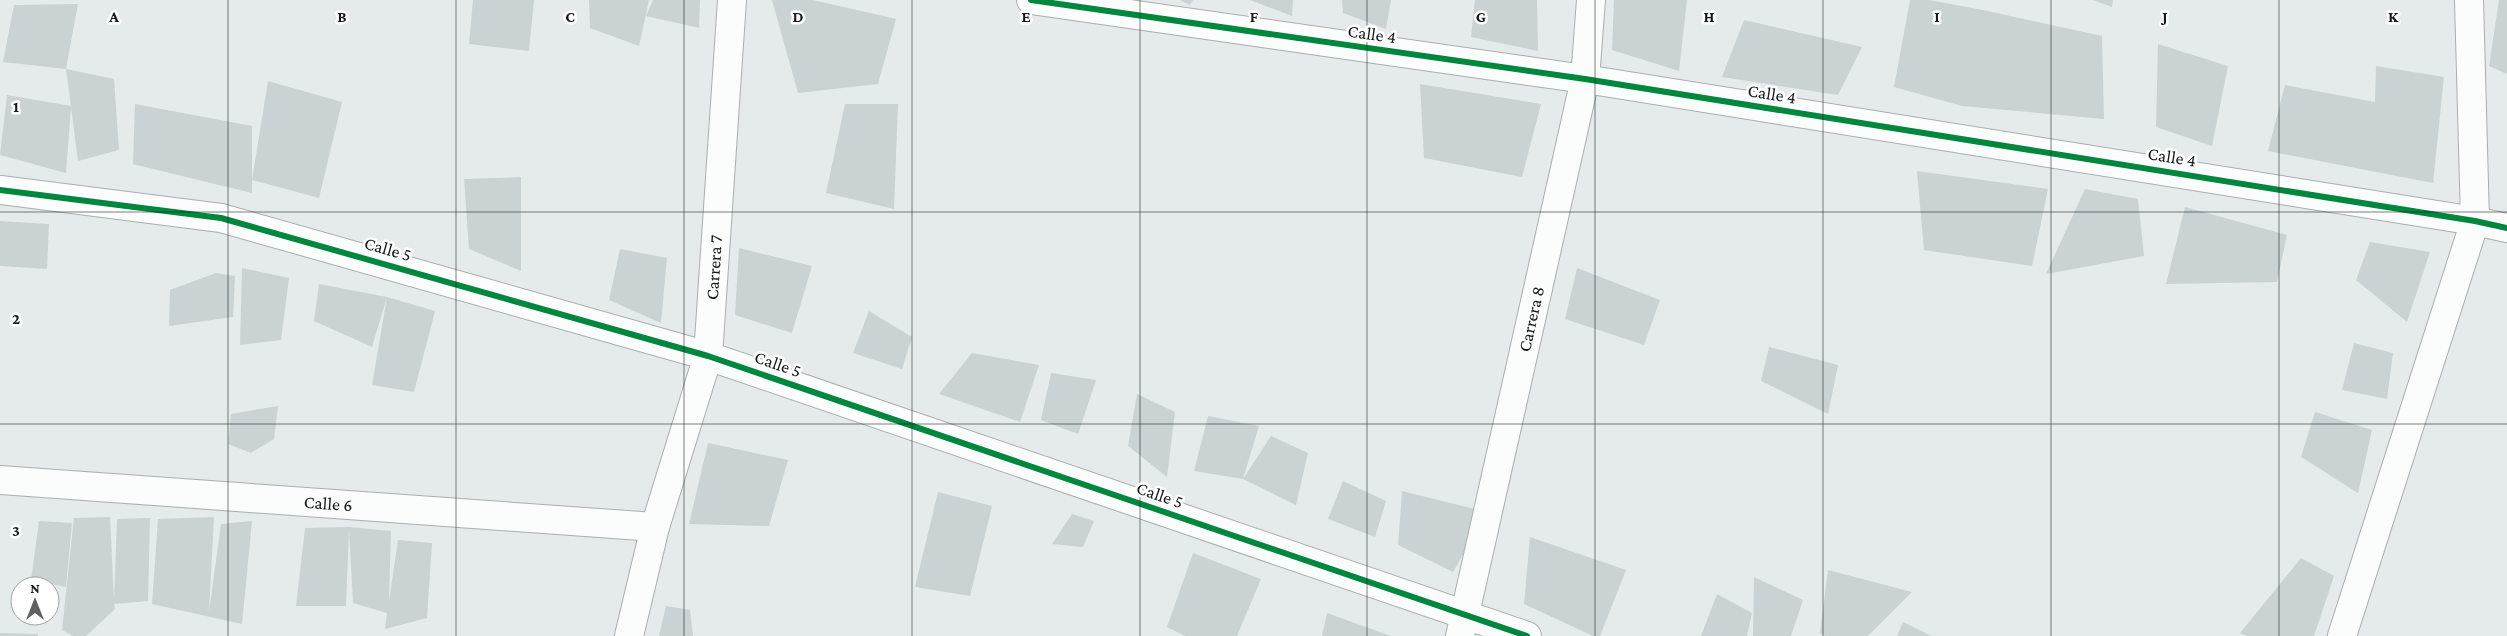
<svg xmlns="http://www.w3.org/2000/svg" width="2507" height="636" font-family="'Crimson Pro',serif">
<rect width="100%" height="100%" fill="#e5ebea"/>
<path fill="#cad2d4" d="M473,0H534L529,51L469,44Z
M589,0H649L639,46L590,28Z
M653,0H700L699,28L646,16Z
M772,0H813L896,19L878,84L798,93Z
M1180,0H1193L1190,5Z
M1250,0H1293L1292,16Z
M1342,0H1391L1386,29L1343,13Z
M1475,0H1537L1538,51L1471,37Z
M1614,0H1687L1679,71L1612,50Z
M1910,0H1929L1983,10L2102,36L2104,119L1962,106L1894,87Z
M2093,0H2113L2112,7Z
M2499,0H2507V74L2489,66Z
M78,4L66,69L3,62L14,5Z
M1744,20L1862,47L1838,95L1722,77Z
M2158,44L2228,66L2212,146L2156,127Z
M2376,66L2444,77L2433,183L2268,151L2285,85L2375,102Z
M66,69L114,79L119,150L78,161L71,107L66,173L0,155L7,95L71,106Z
M268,81L342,102L319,198L252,180V193L133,164L135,104L252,126V180Z
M1420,84L1541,104L1522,177L1424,158Z
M845,104H898L894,209L826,193Z
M1917,171L2048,189L2032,266L1924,250Z
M521,177V271L469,249L464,179Z
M2085,189L2138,199L2144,256L2046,274Z
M2185,207L2287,235L2277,282L2166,284Z
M0,221L49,224L47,269L0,266Z
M2370,242L2430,252L2407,322L2356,280Z
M739,248L812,266L792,333L735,315Z
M620,249L667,258L661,323L609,300Z
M242,268L289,278L281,340L240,345Z
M1577,268L1660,300L1644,345L1565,319Z
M216,273L235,276L233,317L169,326L170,290Z
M319,284L387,297L435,311L414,392L372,385L387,297L372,347L314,321Z
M869,311L912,337L902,369L853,353Z
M2354,343L2393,353L2387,399L2342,390Z
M1769,347L1838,365L1828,414L1761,381Z
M972,353L1039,365L1020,422L939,394Z
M1051,373L1096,380L1078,434L1041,420Z
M1137,394L1175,412L1167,477L1128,446Z
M278,406L274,439L251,453L228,444L231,414Z
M2315,412L2372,430L2358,493L2301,457Z
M1208,416L1259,426L1243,479L1271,436L1308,453L1296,505L1243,479L1194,471Z
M708,443L788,460L769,526L689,524Z
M1343,481L1386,501L1375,537L1328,519Z
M1402,491L1487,512L1453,572L1398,545Z
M938,492L992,506L970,596L915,587Z
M1072,514L1094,521L1083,547L1052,544Z
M110,517L114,600L117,519L150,518L148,601L114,604L115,609L86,636H73L62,630L74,518Z
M214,517L209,612L221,524L252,521L242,624L152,604L158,519Z
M39,521L72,523L66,587L31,580Z
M349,527L391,531L389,601L398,540L432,543L427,618L385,629L387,613L353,603L349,530L346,606H296L305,528Z
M1530,537L1626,570L1600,636H1593L1524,604Z
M1193,553L1261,579L1237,636H1185L1167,627Z
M2301,558L2334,576L2314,636H2247L2240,633Z
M1828,570L1912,592L1868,636H1825L1820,633Z
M1754,577L1803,600L1791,636H1753Z
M1717,594L1752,613L1747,636H1701Z
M666,606L690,610L693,636H659Z
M1327,613L1391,636H1322Z
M1903,622L1932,636H1897Z
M0,633L38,634V636H0Z"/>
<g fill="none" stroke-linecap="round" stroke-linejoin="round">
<g stroke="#aaaeae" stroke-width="30">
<g id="minor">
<path d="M1031,0L1585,79L2475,221L2507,228"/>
<path d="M0,190L221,218L708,356L1527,636"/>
<path id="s1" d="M0,480L655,527"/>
<path id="s2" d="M629,636L655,527L708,356L732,0"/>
<path id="s3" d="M1460,636L1585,79L1591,0"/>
<path d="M2342,636L2475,221L2469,0"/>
</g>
</g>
<use href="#minor" stroke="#fbfcfc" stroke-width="28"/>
<g stroke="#fff" stroke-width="9">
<path id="cycleway" d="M1031,0L1585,79L2475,221L2507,228
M0,190L221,218L708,356L1527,636"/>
</g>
<use href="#cycleway" stroke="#00873e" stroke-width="6"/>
</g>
<path fill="none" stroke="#161919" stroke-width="1" stroke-opacity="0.55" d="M228,0V636M456,0V636M684,0V636M912,0V636M1140,0V636M1367,0V636M1595,0V636M1823,0V636M2051,0V636M2279,0V636M0,212H2507M0,424H2507"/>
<g text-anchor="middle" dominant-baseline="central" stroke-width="5" stroke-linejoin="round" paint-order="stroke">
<g font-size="18" fill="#161919" stroke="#fff">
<text transform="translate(1372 34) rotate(8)">Calle 4</text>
<text transform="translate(1772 94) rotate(9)">Calle 4</text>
<text transform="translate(2172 157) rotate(9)">Calle 4</text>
<text transform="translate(388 249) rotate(16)">Calle 5</text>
<text stroke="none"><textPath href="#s2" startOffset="380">Carrera 7</textPath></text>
<text stroke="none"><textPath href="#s3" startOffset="325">Carrera 8</textPath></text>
<text transform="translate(778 364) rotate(19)">Calle 5</text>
<text transform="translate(1160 495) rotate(19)">Calle 5</text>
<text stroke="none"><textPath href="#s1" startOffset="329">Calle 6</textPath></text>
</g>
</g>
<g font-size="16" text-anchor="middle" font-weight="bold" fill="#161919" stroke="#fff" stroke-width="5" stroke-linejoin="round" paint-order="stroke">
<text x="114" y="22">A</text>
<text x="342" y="22">B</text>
<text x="570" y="22">C</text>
<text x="798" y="22">D</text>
<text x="1026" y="22">E</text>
<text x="1254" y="22">F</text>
<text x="1481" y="22">G</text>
<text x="1709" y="22">H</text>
<text x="1937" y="22">I</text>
<text x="2165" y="22">J</text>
<text x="2393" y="22">K</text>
<text x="16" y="112">1</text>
<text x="16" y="324">2</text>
<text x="16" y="536">3</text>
</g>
<g transform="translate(35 601)"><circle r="24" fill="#ffffff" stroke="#a2a3a3"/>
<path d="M0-4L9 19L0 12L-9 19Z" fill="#5e6262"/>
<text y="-8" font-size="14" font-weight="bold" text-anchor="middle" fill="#161919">N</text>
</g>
</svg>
